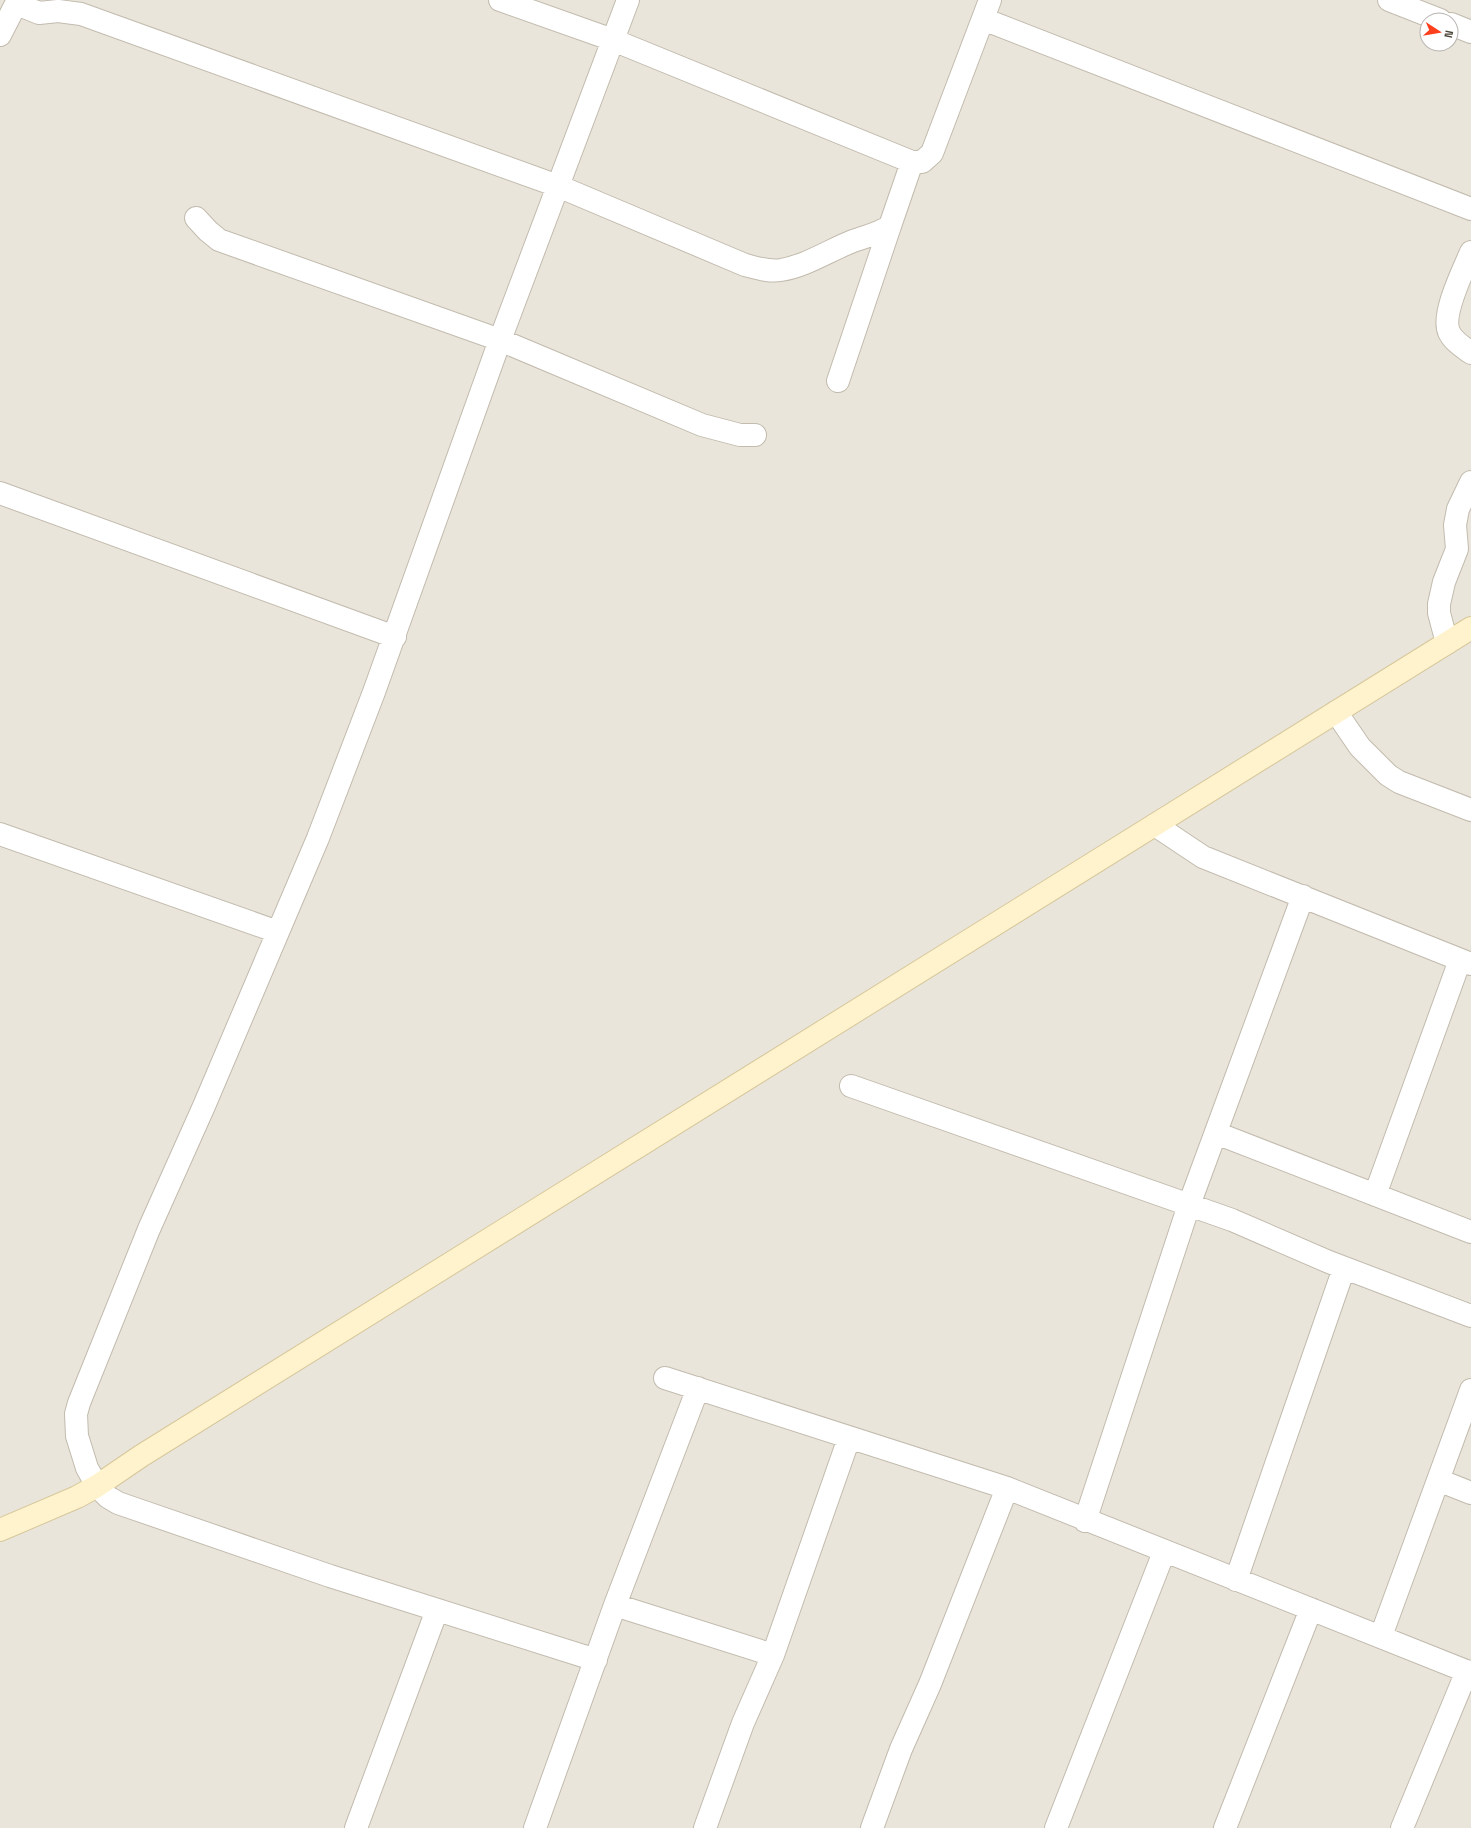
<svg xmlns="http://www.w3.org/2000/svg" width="1471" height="1828" font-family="'Space Grotesk',sans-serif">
<rect width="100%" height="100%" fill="#f6f3ec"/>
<path fill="#eae5da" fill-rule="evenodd" d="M0,0H1471V1828H0ZM1427,20H1451V44H1427Z"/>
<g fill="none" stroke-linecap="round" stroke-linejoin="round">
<g stroke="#c2bbae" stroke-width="24">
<path id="street" d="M500,0L613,40L912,162H922L932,153L990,0
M1389,0L1440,20
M17,4L39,13L58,11L81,14L558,186L745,265C757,268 769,272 781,270C806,266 830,250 853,241C866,236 879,234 890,226L912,162
M983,19L1471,209
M1451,24L1471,32
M0,35L18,0
M196,218L208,231L219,240L500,340L702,425L740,435H755
M1471,252C1464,269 1441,314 1449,332C1453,341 1463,347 1471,353
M838,381L890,226
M0,493L395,637
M1447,643L1439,613V604L1444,582L1457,549L1455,525L1458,509L1471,482
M1336,712L1360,747L1388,775L1399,782L1471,810
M1155,825L1203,857L1471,964
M0,834L278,932
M851,1086L1232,1220L1329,1262L1471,1316
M1216,1133L1471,1232
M1375,1195L1460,960
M665,1378L1007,1488L1471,1673
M1438,1480L1471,1493
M1085,1521L1189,1205L1303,896
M1236,1580L1344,1268
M615,1605L773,1655
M1381,1636L1471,1390
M596,1660L330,1576L118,1503L108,1497L97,1486L87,1468L77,1436L76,1414L79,1403L149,1229L204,1106L318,838L374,692L500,340L628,0
M356,1828L437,1610
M535,1828L615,1605L698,1388
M705,1828L743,1723L773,1655L849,1438
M872,1828L901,1749L930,1684L1007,1488
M1056,1828L1164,1552
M1225,1828L1311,1609
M1402,1828L1467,1671"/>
</g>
<g stroke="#d6c79b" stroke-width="24">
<path id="secondary" d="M0,1530L77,1497L97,1486L141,1456L1471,628"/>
</g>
<use href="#street" stroke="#fff" stroke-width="22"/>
<use href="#secondary" stroke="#fff3cd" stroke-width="22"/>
</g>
<g transform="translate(1439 32) rotate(102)"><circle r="19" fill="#ffffff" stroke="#b7b4b0"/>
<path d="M0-3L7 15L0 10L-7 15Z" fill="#fc3f1d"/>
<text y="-6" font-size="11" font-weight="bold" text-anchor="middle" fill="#4b4439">N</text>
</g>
</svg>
